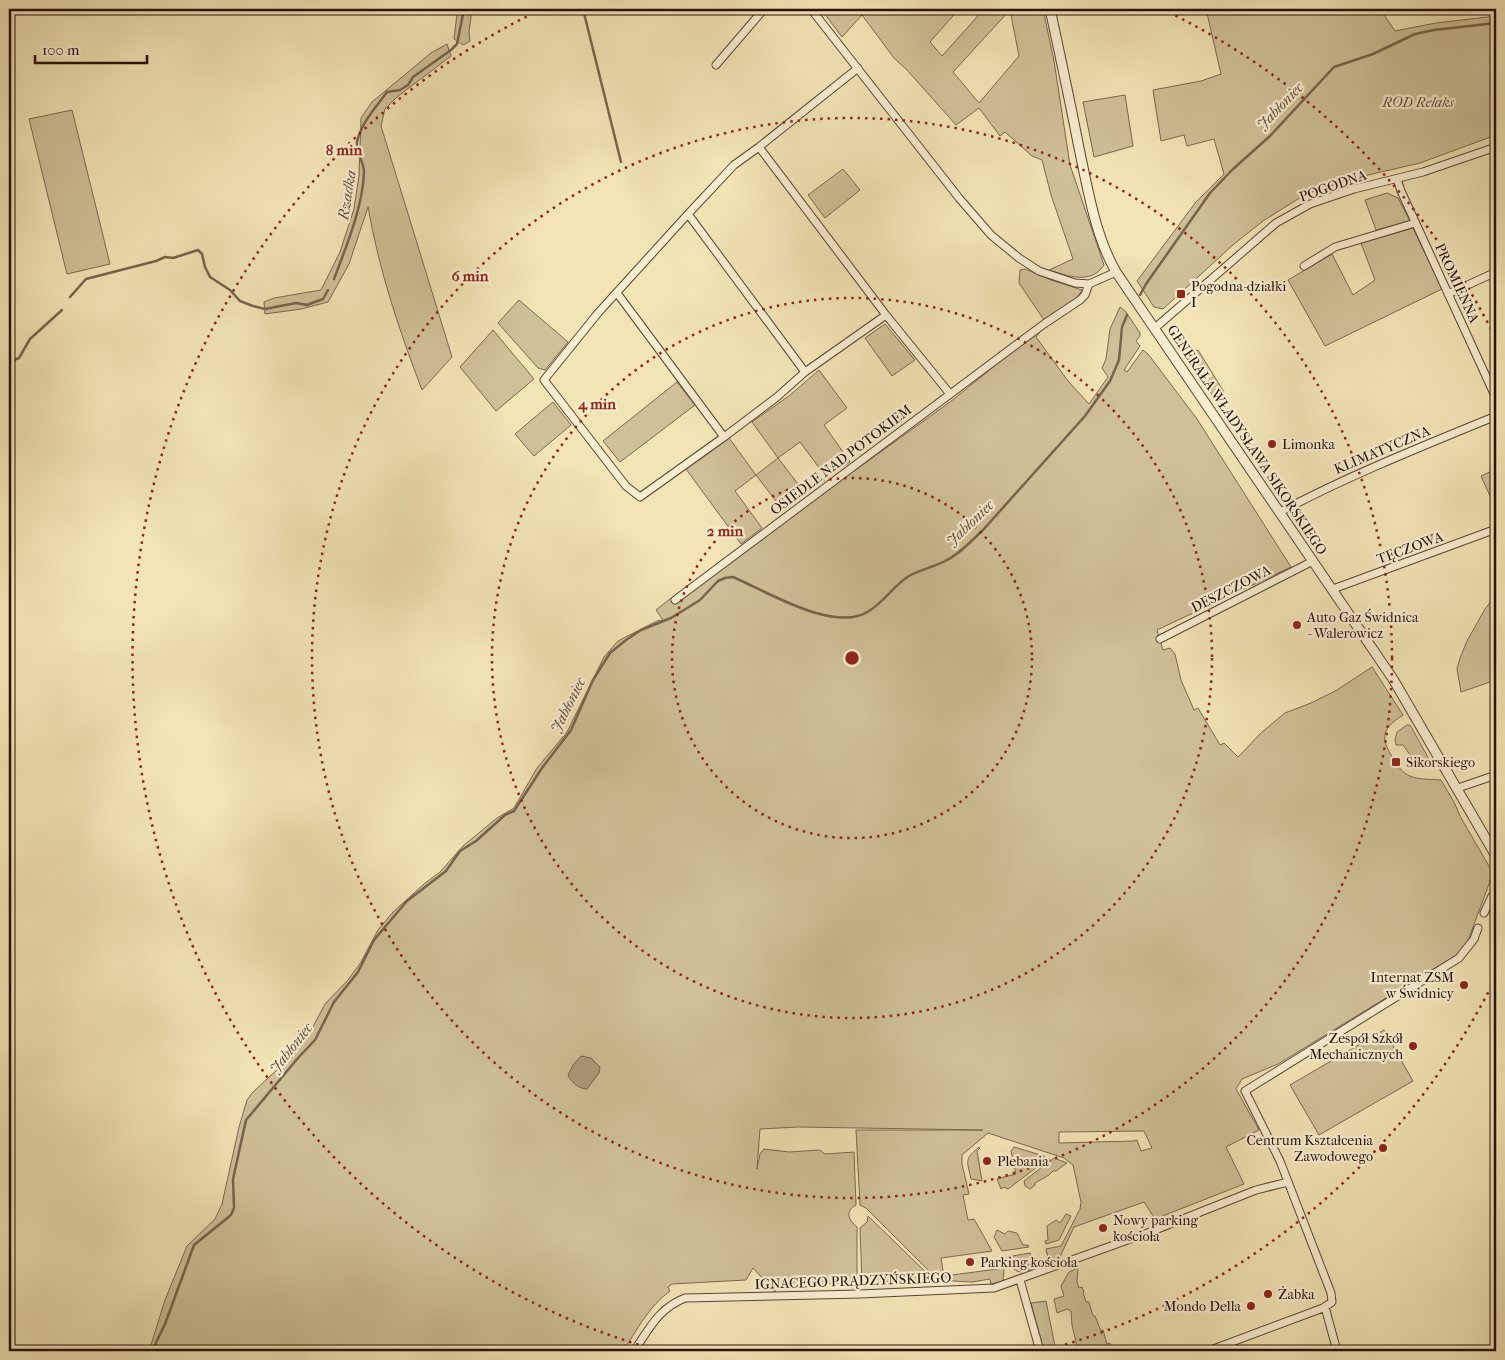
<svg xmlns="http://www.w3.org/2000/svg" width="1505" height="1360" font-family="'IM FELL French Canon',serif">
<rect width="100%" height="100%" fill="#f2e4b5"/>
<filter id="stains"><feTurbulence type="fractalNoise" baseFrequency=".004" numOctaves="4"/><feColorMatrix values="0 0 0 0 .2 0 0 0 0 .09 0 0 0 0 .02 0 0 0 .5 -.17"/></filter>
<radialGradient id="worn" r=".72"><stop offset=".6" stop-color="#630" stop-opacity="0"/><stop offset="1" stop-color="#630" stop-opacity=".3"/></radialGradient>
<path fill="#cfc098" stroke="#7a6850" fill-rule="evenodd" d="M461,9H472L469,32L470,41L463,45L454,39L457,14Z
M821,9H959L930,42L942,56L984,9H1043L1054,61L1070,165L1104,265C1091,285 1068,276 1049,270L1073,259L1051,195L1042,160L1032,156L1005,132L1000,136L979,108L956,125L907,70L894,58L862,15L842,37ZM1010,10L1019,56L979,103L953,72Z
M1206,9H1380L1395,31L1436,23L1496,16V135L1420,163L1355,178L1306,194L1263,221L1234,244L1163,309L1154,307L1137,281L1196,202L1224,174L1214,139L1187,146L1184,135L1161,141L1153,90L1201,81L1221,74Z
M447,44L451,56L397,97L385,109L381,126L452,357L422,390C399,330 379,270 368,207L349,264L328,302L301,309L265,314L264,302L274,298L321,290L340,252L354,209L359,176L361,118L372,102L431,53Z
M1125,95L1133,146L1094,157L1083,102Z
M72,110L110,264L67,274L29,119Z
M843,169L860,190L825,218L808,195Z
M1387,193L1398,198L1410,221L1376,230L1365,200Z
M1413,228L1442,289L1325,346L1288,280L1332,254L1353,295L1375,280L1361,243Z
M1025,269L1051,280L1082,290C1075,304 1057,312 1044,320L1019,283L1020,270Z
M519,300L568,342L545,370L538,368L498,323Z
M1120,307L1126,312L1140,333V336L1136,341L1140,346L1124,370L1127,372L1143,350L1148,354L1197,419L1291,567L1157,630L1163,650L1170,648L1175,654L1181,680L1194,710L1198,708L1220,745L1224,743L1238,757L1262,732L1285,713L1311,703L1337,690L1372,667L1403,715C1381,729 1380,738 1394,760C1398,766 1402,773 1410,776C1419,780 1431,779 1441,780L1454,802L1461,818L1493,873L1469,938L1465,947L1458,954L1278,1064L1242,1079L1236,1089L1259,1130L1226,1147L1244,1184L1155,1219L1144,1202L1074,1227L1059,1259L1049,1263L1046,1249L1061,1246L1080,1209L1081,1202L1073,1165L1064,1158L988,1133L962,1155V1164L969,1194L963,1195L968,1220L974,1219L992,1251L941,1258L944,1276L998,1269L997,1263L1001,1265L1004,1269L1003,1281L991,1284L990,1279L972,1282L936,1280L935,1277L866,1208L860,1205L856,1130H983L798,1127L760,1129L757,1169L760,1154L764,1149L789,1152L820,1150L825,1154L854,1152L856,1205C845,1211 848,1220 857,1227V1282L776,1287L775,1292L753,1268L746,1280L672,1284L668,1287L670,1291C649,1306 637,1330 623,1351H146L150,1348L165,1300L187,1246L215,1219L222,1204L239,1127L247,1100L253,1092L296,1052L308,1036L325,1004L348,980L361,962L378,930L393,912L424,884L440,872L463,846L497,818L514,808L537,768L567,732L604,657L618,641L657,621L663,620L656,610L671,598L676,604L733,558L950,402L1044,326L1036,337L1068,381L1089,404L1108,377L1102,368L1106,359L1110,329ZM1144,1131L1152,1148L1141,1151L1137,1140L1133,1141L1059,1143V1132Z
M885,324L915,360L892,376L865,338Z
M493,330L534,379L496,411L460,367Z
M1198,350L1224,392L1219,395L1224,405L1220,407L1187,356Z
M819,370L847,408L824,425L850,462L826,477L800,442L778,458L804,492L782,509L756,475L735,491L762,528L741,544L686,469L729,438L756,475L778,458L752,422L789,396Z
M677,382L695,405L620,462L603,441Z
M553,402L571,425L534,456L515,434Z
M1496,469V509L1481,476Z
M1496,595V680L1461,692L1457,669L1460,658L1467,641L1485,609Z
M1407,725H1410L1434,768L1413,767L1411,764L1416,763L1403,745H1396L1395,740L1397,732Z
M1384,1030L1413,1081L1319,1135L1290,1085Z
M979,1147L980,1148L977,1151L982,1181L971,1179C967,1160 964,1160 979,1147Z
M1014,1147L1044,1156L1046,1160L1008,1189L1004,1187L1001,1189L997,1179L1016,1174L1011,1151Z
M1054,1158L1067,1163L1056,1171H1053L1049,1175L1035,1183V1185L1030,1189L1025,1186L1024,1181Z
M1066,1214L1071,1216L1059,1240L1046,1244L1045,1241L1048,1240L1047,1226L1056,1220L1060,1223Z
M868,1216L934,1280L862,1283L860,1228L867,1222Z
M997,1230L1005,1234L1008,1231L1017,1233L1023,1245H1028L1029,1247L1002,1251L994,1237Z
M1030,1253L1033,1262H1028V1265L1033,1264L1034,1267L1036,1268C1020,1274 1015,1274 1006,1259L1007,1257Z
M1078,1268L1077,1282L1079,1288L1082,1287L1084,1292L1083,1293L1086,1302H1089L1093,1316H1095L1101,1331L1103,1330L1107,1344L1110,1343V1351H1078L1072,1325L1071,1311L1067,1309L1057,1313L1054,1299L1064,1296L1061,1286L1069,1272Z
M1046,1301L1056,1351H1044L1031,1303Z"/>
<path fill="#ad9c7a" stroke="#77644c" d="M581,1056L591,1058L600,1067L599,1073L587,1089C579,1089 571,1082 568,1075L573,1065Z"/>
<g fill="none" stroke-linecap="round" stroke-linejoin="round">
<path stroke="#77644c" stroke-width="2.5" d="M583,9L621,162
M334,279C346,247 363,207 364,172C364,162 355,151 357,142C361,123 376,107 387,92L400,90L408,85L413,77L451,50L457,44L464,9
M1140,295L1146,284L1210,193L1233,169L1270,136L1334,67L1373,54L1415,34L1434,30L1496,23
M70,297L86,279L156,261L165,257L173,258L198,250L202,254L205,267L210,277L230,290L240,301L253,306L265,309L296,303L307,305L323,299L328,290
M9,362L19,358L30,339L62,310
M152,1351L165,1324L194,1245L231,1215L234,1208L233,1179L246,1120L298,1058L315,1040L334,1002L358,972L374,940L407,901L446,871L460,851L476,841L505,815L514,811L542,768L571,730L593,680L610,653L626,640L641,630L671,618L700,600L718,581L725,578L733,577C766,591 835,634 869,611C884,602 894,585 909,576C920,570 933,567 945,561C960,554 971,541 983,530L1085,416L1110,381L1119,360L1122,327L1127,315"/>
<g stroke="#594533" stroke-width="9">
<path id="minor" d="M811,9L959,198L991,235L1019,258L1039,271L1075,283L1089,284L1116,272
M716,65L764,9
M759,147L858,68
M1397,179L1401,191L1496,398
M688,214L805,372
M1304,266L1335,247L1415,223
M617,293L724,437L777,397L805,372L886,315
M1448,294L1496,272
M1155,328L1276,223L1310,204L1354,189L1423,172L1496,147
M724,437L640,497L626,486L544,380L598,313L688,214L734,165L759,147L886,315L950,394
M1280,512C1350,475 1423,446 1496,416
M1333,589L1496,529
M675,600L973,377L1044,324L1080,300L1085,295L1089,284
M1160,639L1313,561
M1458,788L1496,775
M1484,913L1492,896L1496,894
M1020,1280L1040,1351
M1325,1307L1337,1351
M634,1351C649,1329 659,1308 685,1298L860,1294L994,1288L1150,1232L1256,1190L1288,1182
M1208,1351L1323,1308L1332,1302L1331,1293L1280,1161L1245,1091L1459,958L1474,939L1478,928"/>
</g>
<g stroke="#594533" stroke-width="11">
<path id="tertiary" d="M1050,9C1060,55 1070,101 1079,148C1088,190 1095,235 1116,272L1393,679L1496,856"/>
</g>
<use href="#minor" stroke="#f7edcf" stroke-width="7"/>
<use href="#tertiary" stroke="#f7edcf" stroke-width="9"/>
</g>
<g fill="none" stroke="#8f2418" stroke-width="2.5" stroke-dasharray="2.5 5">
<circle cx="852" cy="658" r="180"/>
<circle cx="852" cy="658" r="360"/>
<circle cx="852" cy="658" r="540"/>
<path d="M1495 979A719 719 0 0 1 1044 1351M660 1351A719 719 0 0 1 542 9M1162 9A719 719 0 0 1 1495 337"/>
</g>
<g fill="#8f2418" stroke="#f7edcf" stroke-width="2">
<rect x="1176" y="289" width="10" height="10" rx="2.5"/>
<circle cx="1272" cy="444" r="5"/>
<circle cx="1297" cy="625" r="5"/>
<rect x="1391" y="757" width="10" height="10" rx="2.5"/>
<circle cx="1464" cy="985" r="5"/>
<circle cx="1413" cy="1046" r="5"/>
<circle cx="1383" cy="1148" r="5"/>
<circle cx="987" cy="1161" r="5"/>
<circle cx="1103" cy="1228" r="5"/>
<circle cx="970" cy="1262" r="5"/>
<circle cx="1268" cy="1294" r="5"/>
<circle cx="1251" cy="1306" r="5"/>
</g>
<g text-anchor="middle" dominant-baseline="central" stroke-width="4.5" stroke-linejoin="round" paint-order="stroke">
<g font-size="14" font-style="italic" fill="#614e3a" stroke="#f7edcf">
<text x="1418" y="102">ROD Relaks</text>
</g>
<g font-size="14" fill="#261008" stroke="#f7edcf">
<text transform="translate(1333 186) rotate(-19)">POGODNA</text>
<text transform="translate(1457 283) rotate(65)">PROMIENNA</text>
<text transform="translate(1247 440) rotate(56)">GENERAŁA WŁADYSŁAWA SIKORSKIEGO</text>
<text transform="translate(1382 450) rotate(-23)">KLIMATYCZNA</text>
<text transform="translate(841 460) rotate(-37)">OSIEDLE NAD POTOKIEM</text>
<text transform="translate(1410 548) rotate(-20)">TĘCZOWA</text>
<text transform="translate(1231 589) rotate(-27)">DESZCZOWA</text>
<text transform="translate(853 1281) rotate(-2)">IGNACEGO PRĄDZYŃSKIEGO</text>
</g>
<g font-size="14" fill="#261008" stroke="#f7edcf" text-anchor="start">
<text x="1191" y="286">Pogodna-działki<tspan x="1191" dy="16">I</tspan></text>
<text x="1282" y="444">Limonka</text>
<text x="1307" y="617">Auto Gaz Świdnica<tspan x="1307" dy="16">- Walerowicz</tspan></text>
<text x="1406" y="762">Sikorskiego</text>
<text x="1454" y="977" text-anchor="end">Internat ZSM<tspan x="1454" dy="16">w Świdnicy</tspan></text>
<text x="1403" y="1038" text-anchor="end">Zespół Szkół<tspan x="1403" dy="16">Mechanicznych</tspan></text>
<text x="1373" y="1140" text-anchor="end">Centrum Kształcenia<tspan x="1373" dy="16">Zawodowego</tspan></text>
<text x="997" y="1161">Plebania</text>
<text x="1113" y="1220">Nowy parking<tspan x="1113" dy="16">kościoła</tspan></text>
<text x="980" y="1262">Parking kościoła</text>
<text x="1278" y="1294">Żabka</text>
<text x="1241" y="1306" text-anchor="end">Mondo Della</text>
</g>
<g font-size="15" font-style="italic" fill="#634f3b" stroke="#f7edcf">
<text transform="translate(1280 106) rotate(-46)">Jabłoniec</text>
<text transform="translate(347 195) rotate(-81)">Rzadka</text>
<text transform="translate(970 523) rotate(-44)">Jabłoniec</text>
<text transform="translate(568 705) rotate(-63)">Jabłoniec</text>
<text transform="translate(291 1048) rotate(-52)">Jabłoniec</text>
</g>
</g>
<circle cx="852" cy="658" r="8" fill="#8f2418" stroke="#f7edcf" stroke-width="2.5"/>
<g font-size="15" text-anchor="middle" font-weight="bold" fill="#8f2418" stroke="#f7edcf" stroke-width="4.5" stroke-linejoin="round" paint-order="stroke">
<text x="344" y="155">8 min</text>
<text x="470" y="281">6 min</text>
<text x="597" y="409">4 min</text>
<text x="725" y="536">2 min</text>
</g>
<rect width="1505" height="1360" fill="none" stroke="#f2e4b5" stroke-width="30"/>
<rect x="10" y="10" width="1485" height="1340" fill="none" stroke="#261008" stroke-width="2.5"/>
<rect x="15" y="15" width="1475" height="1330" fill="none" stroke="#261008"/>
<path d="M35 55v8h112v-8" fill="none" stroke="#261008" stroke-width="2.5"/>
<text x="42" y="55" font-size="15" fill="#261008" stroke="#f7edcf" stroke-width="4" paint-order="stroke">100 m</text>
<rect width="100%" height="100%" filter="url(#stains)"/>
<rect width="100%" height="100%" fill="url(#worn)"/>
</svg>
